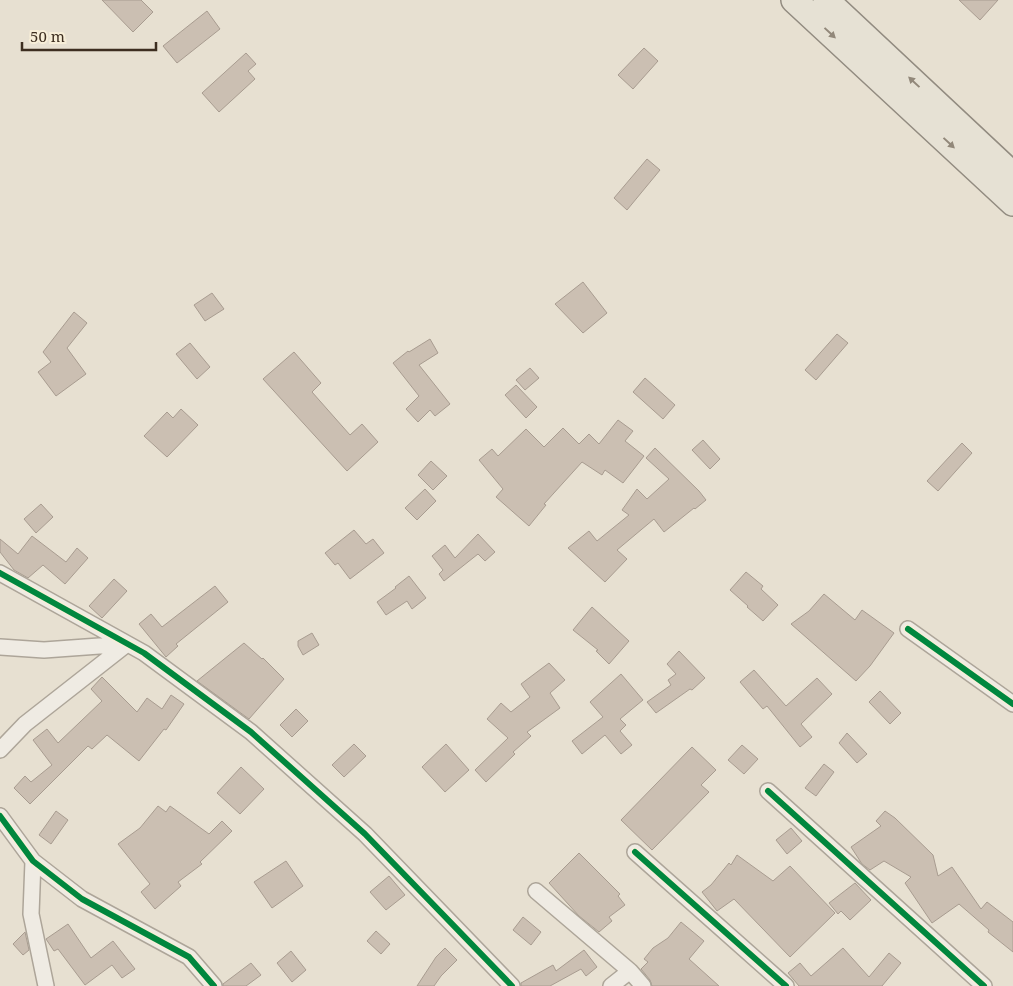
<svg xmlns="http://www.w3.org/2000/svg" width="1013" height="986" font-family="'Noto Serif',serif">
<rect width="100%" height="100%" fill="#e7e0d1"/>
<path fill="#cbbfb2" stroke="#a89c90" d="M102,0H141L153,12L133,32Z
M959,0H998L980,20Z
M207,11L220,29L177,63L163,46Z
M644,48L658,61L633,89L618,75Z
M246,53L256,64L248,71L255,79L219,112L202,93Z
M647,159L660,170L627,210L614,198Z
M583,282L607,313L583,333L555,304Z
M212,293L224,309L205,321L194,305Z
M74,312L87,323L67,348L86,374L56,396L38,372L51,362L43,352Z
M837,334L848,343L816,380L805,370Z
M430,339L438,353L419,365L450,404L435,416L430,410L418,422L406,409L419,396L393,363L408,351L409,352Z
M190,343L210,367L197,379L176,354Z
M294,352L321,383L312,392L350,435L362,424L378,442L347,471L263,379Z
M530,368L539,378L525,390L516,380Z
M645,378L675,405L663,419L633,392Z
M516,385L537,407L526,418L505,395Z
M181,409L198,425L167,457L144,436L167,412L173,418Z
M618,420L633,431L625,441L644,456L623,483L605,470L602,475L582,462L544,504L546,505L529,526L496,497L503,489L479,460L492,449L498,456L526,429L544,447L563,428L579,444L589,434L599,444Z
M703,440L720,459L710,469L692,450Z
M962,443L972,453L938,491L927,481Z
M655,448L699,491L706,500L695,509L694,508L664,532L654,519L617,550L627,559L605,582L568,548L589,531L597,541L629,515L622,510L637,489L647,499L669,479L646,458Z
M431,461L447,476L433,490L418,475Z
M425,489L436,501L417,520L405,508Z
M41,504L53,517L36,533L24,519Z
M354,530L366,544L373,539L384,553L350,579L338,563L335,565L325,553Z
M478,534L495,552L485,561L478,554L444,581L439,574L443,570L432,556L445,545L455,558Z
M32,536L66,562L77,548L88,558L65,584L43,565L28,578L14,570L0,552V539L18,554Z
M746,572L763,586L761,589L778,605L763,621L747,607L748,606L730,590Z
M409,576L426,598L412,609L407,601L386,615L377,602L396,588L395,587Z
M114,579L127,591L102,618L89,606Z
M215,586L228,602L176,644L178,646L166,657L139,624L151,614L162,627Z
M824,594L855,620L862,610L894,633L870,666L856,681L791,624L809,611Z
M592,607L629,641L609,664L596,651L598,650L573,630Z
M312,633L319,645L303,655L298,646V641Z
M244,643L262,659L263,658L284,679L249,719L197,681Z
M679,651L705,678L692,690L690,689L656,713L647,702L671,685L668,680L676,674L667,664Z
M549,663L565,680L550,693L560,708L527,732L531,736L513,752L515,754L486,782L475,770L508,738L487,719L501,703L511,712L530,697L521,684Z
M754,670L786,706L817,678L832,694L801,724L812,737L800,747L767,706L763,709L740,682Z
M621,674L643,700L620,719L626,725L620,731L632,745L621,754L605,735L582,754L572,741L603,717L590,702Z
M102,677L137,712L147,698L162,709L171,695L184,704L166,730L164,729L139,761L107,735L92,749L88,746L30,804L14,788L25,776L31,782L52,765L33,740L47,729L58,743L102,701L91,689Z
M880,691L901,713L890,724L869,702Z
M296,709L308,721L292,737L280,725Z
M847,733L867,754L857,763L839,743Z
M354,744L366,756L344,777L332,765Z
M446,744L469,770L445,792L422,767Z
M742,745L758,759L744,774L728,760Z
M692,747L716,770L701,785L709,792L652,850L621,820Z
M824,764L834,772L816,796L805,788Z
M241,767L264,789L240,814L217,793Z
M158,806L166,812L170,806L209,834L222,821L232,831L200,862L202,864L178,882L181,886L155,909L141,892L150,884L118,844L140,828Z
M56,811L68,820L51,844L39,835Z
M885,811L895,818L933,855L938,876L952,867L981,909L987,902L1013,922V952L988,932L989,930L959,904L932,923L905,883L911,877L884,861L870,870L862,864L851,847L881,826L876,821Z
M791,828L802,841L787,854L776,840Z
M579,853L620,894L618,896L625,905L609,917L612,921L599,932L579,916L549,883Z
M737,855L773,881L790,866L835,913L790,957L734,899L717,911L702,892L711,885L729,863L731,865Z
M286,861L303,886L272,908L254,882Z
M389,876L405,895L386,910L370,892Z
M855,883L871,900L850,920L841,911L838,914L829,903Z
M523,917L541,932L531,945L513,930Z
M681,922L704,941L689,959L719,986H652L650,980L641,969L648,962L644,959L653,948L668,938Z
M68,924L91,958L113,941L135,969L122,978L112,965L85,985L58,949L54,951L46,939Z
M376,931L390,944L381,954L367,941Z
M25,932L29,950L23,955L13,944Z
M445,948L457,960L441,976L434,986H417L436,957Z
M843,948L869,977L889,953L901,963L882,986H799L788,973L800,963L811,976Z
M584,950L597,967L586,976L581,969L550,986H521V983L553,965L556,971Z
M291,951L306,970L292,982L277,963Z
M251,963L261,975L246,986H223V984Z"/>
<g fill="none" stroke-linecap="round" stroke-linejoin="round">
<g stroke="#ada599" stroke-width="18">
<path id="minor" d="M0,573L144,653L251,732L365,834L512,986
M908,629L1013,704
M0,647L44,650L127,644
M0,750L25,724L127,644
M768,791L984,986
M0,816L33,861L82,899L189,957L214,986
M635,852L786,986
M33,861L31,914L46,986
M536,891L630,971L643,986
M611,986L630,971"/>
</g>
<g stroke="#928b80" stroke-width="28">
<path id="primary" d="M794,0L1013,203
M826,0L1013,175"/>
</g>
<use href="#minor" stroke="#efebe3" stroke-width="15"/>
<use href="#primary" stroke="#e6e1d4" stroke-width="25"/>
<g stroke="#f7eed8" stroke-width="9">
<path id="cycleway" d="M0,573L144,653L251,732L365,834L512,986
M908,629L1013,704
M768,791L984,986
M0,816L33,861L82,899L189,957L214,986
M635,852L786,986"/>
</g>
<use href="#cycleway" stroke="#00873e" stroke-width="6"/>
</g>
<defs><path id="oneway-solid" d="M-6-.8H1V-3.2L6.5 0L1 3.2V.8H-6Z" transform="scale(1.25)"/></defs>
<g fill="#92887a">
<use href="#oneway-solid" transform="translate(830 33) rotate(43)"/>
<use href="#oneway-solid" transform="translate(914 82) rotate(-137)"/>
<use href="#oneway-solid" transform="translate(949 143) rotate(43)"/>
</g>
<path d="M22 42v8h134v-8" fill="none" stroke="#3d2e20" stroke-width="2.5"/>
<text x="30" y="42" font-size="15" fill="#3d2e20" stroke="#f7eed8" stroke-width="4" paint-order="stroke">50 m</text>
</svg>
